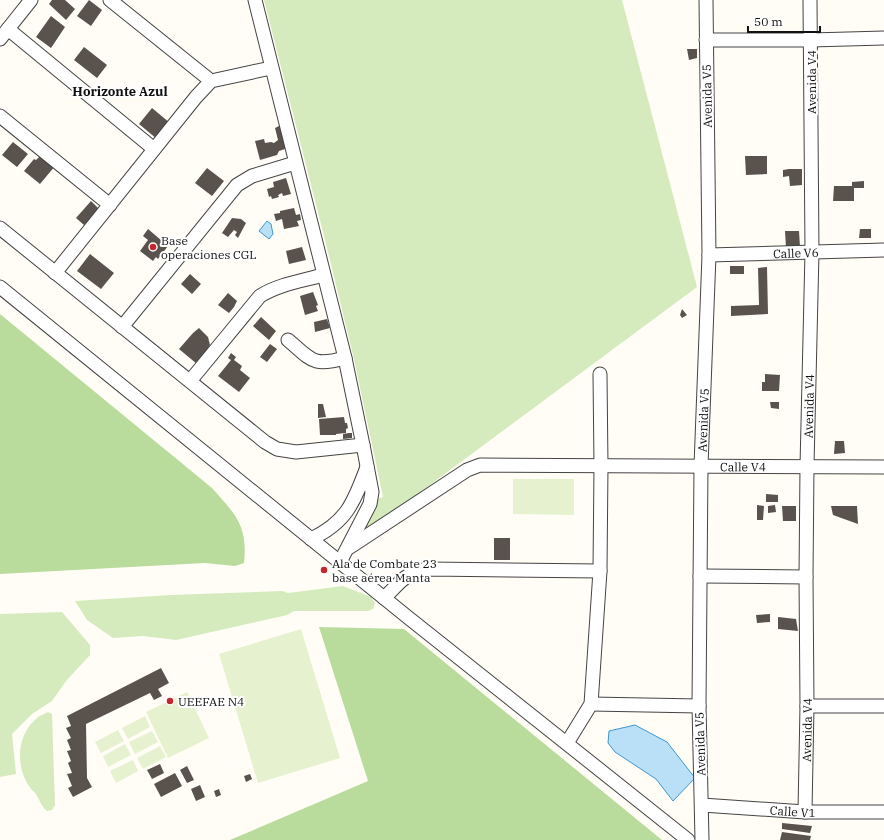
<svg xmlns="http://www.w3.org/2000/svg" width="884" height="840" font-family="'IBM Plex Serif',serif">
<rect width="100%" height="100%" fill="#fffdf5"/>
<path fill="#d5ebbd" d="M264,0H622L697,287L388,516L361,532L377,499L383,497L354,359L325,240Z
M343,586L371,597L375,603L373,609L368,611H294L287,615L176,640L143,636L113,638L87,620L75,601L171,595L282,591L288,593Z
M62,612L90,645V655L66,681L52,701L32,714L12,734L16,774L0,777V614Z
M48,712L52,714L55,805L52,810L47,811C41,806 40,800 35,793C34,791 32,790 31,789C15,768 16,735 37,718C40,715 45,714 48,712Z"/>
<path fill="#b9dc9c" d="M0,314L212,488C235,514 248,525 244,563L235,566L205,563L0,574Z
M319,627L404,629L662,840H230L368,781Z"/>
<path fill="#e6f2cf" d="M513,479H574V515L513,514Z
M301,629L340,758L258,783L219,654Z
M187,692L209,738L168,758L146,712Z
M145,716L150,727L128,739L122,728Z
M118,730L124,741L101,753L95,742Z
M152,731L158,742L135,754L129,742Z
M125,744L131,755L108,767L103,756Z
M160,746L166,757L143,769L137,758Z
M133,760L138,771L116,783L110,771Z"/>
<path fill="#b9e0f7" stroke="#3f96cf" d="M267,221L271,224L273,234L269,239L259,231Z
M635,725L667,742L695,778L673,801L656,779L615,752L608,743L609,731Z"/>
<path fill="#5a524d" d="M52,0H65L75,9L66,20L49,4Z
M89,0L102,10L91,26L77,16Z
M51,16L65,27L51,48L36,37Z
M84,47L107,65L97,78L74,60Z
M687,49H697V58L689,60Z
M152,108L170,123L157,139L139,124Z
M281,125L288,148L279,151L277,155L260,160L255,141L264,139L265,143L271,142L274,143L278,140L275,128Z
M13,142L28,154L17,167L2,155Z
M41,155L55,166L40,184L24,171L34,159L36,160Z
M745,156H767V174L746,175Z
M207,168L224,181L212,196L195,183Z
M789,169H802V185L790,186L789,176L783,177V170Z
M286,178L291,194L283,196L282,193L278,195L279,197L272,199L271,196L269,197L267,189L274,187L273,182Z
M864,181V188H854V201H833L834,186H852V182Z
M91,201L99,209L84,225L76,218Z
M294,208L296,215L300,214L301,220L297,221L299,226L284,229L282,219L276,221L274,214L280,213V211Z
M232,218L241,219L246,223L238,238L235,235L237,232L234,230L228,237L222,233Z
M148,229L168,246L158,259L156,257L153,261L140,251L148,240L143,236Z
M860,229H871V238H859Z
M785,231H799L800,247L786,248Z
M302,247L306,260L289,264L286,251Z
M90,254L114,273L101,289L77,271Z
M730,266H744V274H730Z
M767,267L768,314L731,316V306L759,305L758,268Z
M190,274L201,284L192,294L181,284Z
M313,292L318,305L316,306L318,311L305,315L300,296Z
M228,293L237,301L234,307L229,313L218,305Z
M682,309L687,315L682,318L680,315Z
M261,317L276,331L269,340L253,326Z
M327,319L330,328L315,332L314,322Z
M199,328L208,337L210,345L197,364L179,349L193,333Z
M270,344L277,349L267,362L260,357Z
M231,353L236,357L234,360L242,366L240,370L250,378L239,392L218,376L231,360L228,358Z
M765,374L780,375L779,391H762V382H765Z
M770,402H779V409L771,408Z
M318,404H323L326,417L318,418Z
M344,417L345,423H347L348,428L346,429V433L336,434V435H320L319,419Z
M349,433H352V438L343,439V434Z
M835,441H844L845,453L834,454Z
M766,494L778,495V502H766Z
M757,505L764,506L763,520H757Z
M775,505L776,512L768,513V506Z
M782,506H796V521H783Z
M831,506H857L858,524L833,515Z
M494,538H510V560H494Z
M770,614V622L757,623L756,615Z
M778,617L796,619L798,631L778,629Z
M161,668L169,683L158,689L162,696L154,700L150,693L86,724L87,778L92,787L73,797L68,788L72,786L67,774L72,773L68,763L71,761L67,751L71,750L67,740L71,738L66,728L71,726L67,716Z
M160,764L164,773L152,779L147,770Z
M187,766L194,780L187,783L180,770Z
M175,773L182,786L161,797L154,784Z
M250,774L252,779L246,782L244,776Z
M200,785L205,797L196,801L191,789Z
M219,789L221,795L216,797L214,791Z
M782,823L812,826L810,833L782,829Z
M782,832L811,836L810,840H780Z"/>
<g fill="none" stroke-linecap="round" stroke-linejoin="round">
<g stroke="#444" stroke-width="15">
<g id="minor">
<path d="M110,0L211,81"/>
<path d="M255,0L345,358L363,445L372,492L370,504L340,562"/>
<path d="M8,29L154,149"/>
<path d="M0,39L31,0"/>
<path d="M706,40H811L884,38"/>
<path d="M0,116L110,205"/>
<path d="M0,228L265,442L277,449L296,452L363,445"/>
<path id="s1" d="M709,255L884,250"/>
<path d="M55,273L196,97L211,81L271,68"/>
<path d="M0,287L410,619L688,840"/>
<path d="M122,327L237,185L252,176L295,163"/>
<path d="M288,340C312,360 312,367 345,358"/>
<path d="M190,381L260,296C279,284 302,281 323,275"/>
<path d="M311,539C347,522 354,502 367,467"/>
<path id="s2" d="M350,547L467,470L480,465L884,467"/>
<path d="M700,576L806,577"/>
<path d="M384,598C400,583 406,571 429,569L600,571"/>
<path d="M591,704L699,706"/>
<path d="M807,706H884"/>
<path d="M567,743L591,704L600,571L601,466L600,374"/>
<path id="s3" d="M702,805L805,812H884"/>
<path id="s4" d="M805,812L807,706L806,577L807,466L812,252L810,0"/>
<path id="s5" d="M702,840L699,706L701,466L709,255L706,0"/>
</g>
</g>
<use href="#minor" stroke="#fff" stroke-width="13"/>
</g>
<g fill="#c4262e" stroke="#fff" stroke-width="1.5">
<circle cx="153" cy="247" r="4"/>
<circle cx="324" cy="570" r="4"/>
<circle cx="170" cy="701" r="4"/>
</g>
<g text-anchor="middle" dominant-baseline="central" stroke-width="4" stroke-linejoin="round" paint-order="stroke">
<g font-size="12" fill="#111" stroke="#fff">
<text transform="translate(811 82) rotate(-90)">Avenida V4</text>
<text transform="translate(707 96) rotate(-91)">Avenida V5</text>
<text stroke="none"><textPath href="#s1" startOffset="87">Calle V6</textPath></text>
<text stroke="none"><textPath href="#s4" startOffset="406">Avenida V4</textPath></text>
<text stroke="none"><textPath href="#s5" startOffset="420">Avenida V5</textPath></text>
<text stroke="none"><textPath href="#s2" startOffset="417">Calle V4</textPath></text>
<text stroke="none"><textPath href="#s4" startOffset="82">Avenida V4</textPath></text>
<text transform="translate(700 744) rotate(-92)">Avenida V5</text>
<text stroke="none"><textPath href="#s3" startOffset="91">Calle V1</textPath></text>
</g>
<g font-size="12" fill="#111" stroke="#fff" text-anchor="start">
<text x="161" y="240">Base<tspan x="161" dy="14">operaciones CGL</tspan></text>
<text x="332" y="563">Ala de Combate 23<tspan x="332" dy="14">base aérea Manta</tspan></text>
<text x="178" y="701">UEEFAE N4</text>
</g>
<g font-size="13" font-weight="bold" fill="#111" stroke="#fff">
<text x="120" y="91">Horizonte Azul</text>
</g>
</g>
<path d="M748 26v6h72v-6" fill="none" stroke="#111111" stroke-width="2"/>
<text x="754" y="26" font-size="12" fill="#111111" stroke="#ffffff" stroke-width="3" paint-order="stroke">50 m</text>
</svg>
